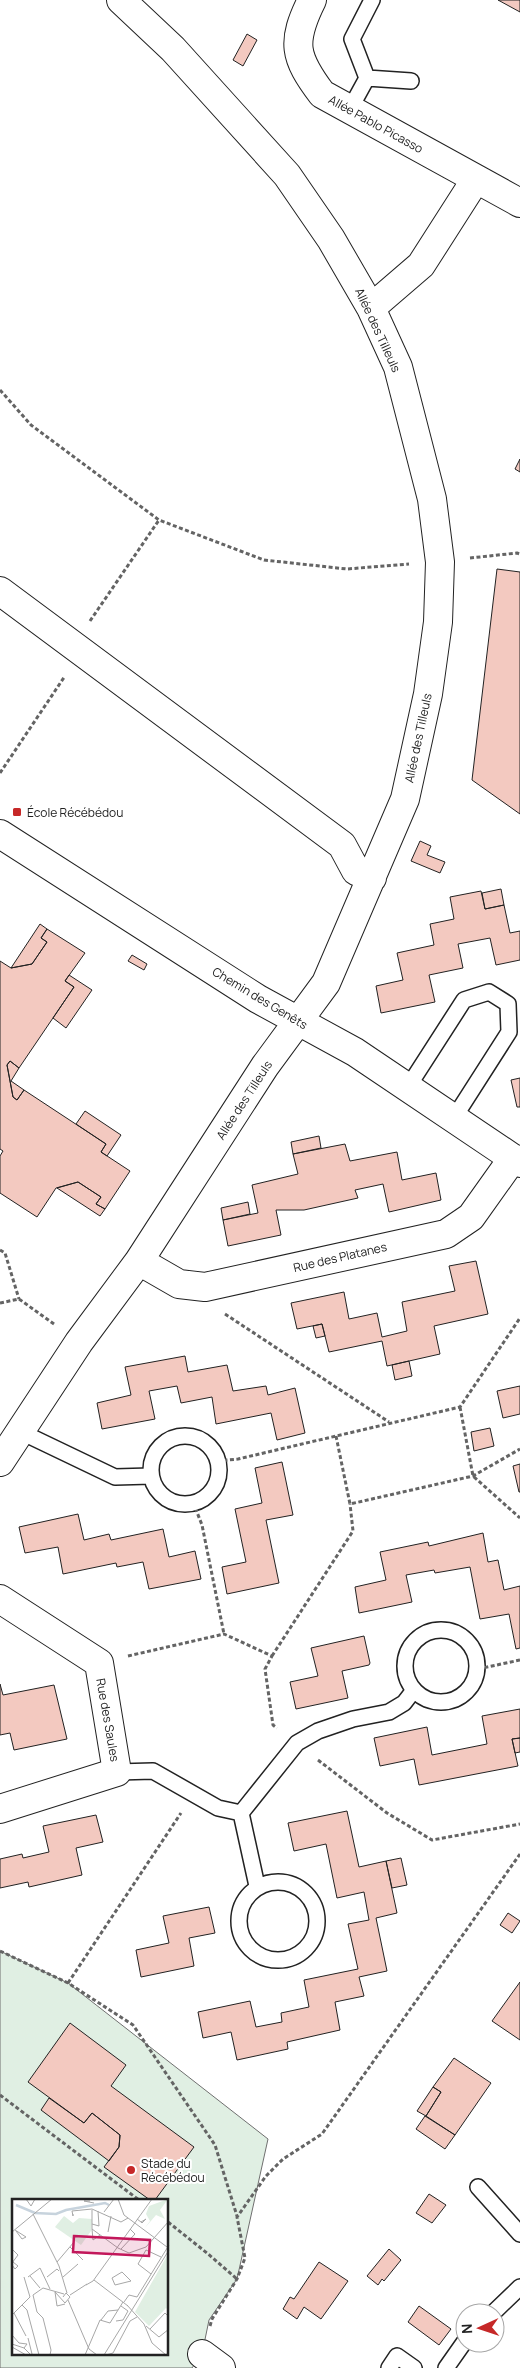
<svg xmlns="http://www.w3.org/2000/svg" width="520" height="2368" font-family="Manrope,sans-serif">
<rect width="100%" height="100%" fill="#fff"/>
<path fill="#e0efe3" stroke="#6f6f6f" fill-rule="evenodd" d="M0,1951L68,1983L268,2139L237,2279L209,2320L202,2354L192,2368H0ZM14,2200H168V2354H14Z"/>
<path fill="#f3c9c0" stroke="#222" d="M498,0H520V12Z
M247,34L257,40L243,66L233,60Z
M520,459V472L515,469Z
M497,569L520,572V814L472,780Z
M420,841L431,846L427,855L445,862L440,873L411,861Z
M501,889L504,905L485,909L482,893Z
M481,891L485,909L504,905L510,933L520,931V960L496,965L490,938L458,944L463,968L429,975L435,1002L381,1013L376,986L403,980L397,953L434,945L430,924L454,919L450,897Z
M40,924L47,929L41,938L47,942L32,964L11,968Z
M47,929L85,953L65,981L74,987L19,1068L10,1061L7,1065L13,1097L17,1100L24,1090L106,1144L101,1152L130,1171L105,1209L96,1204L101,1197L78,1182L56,1188L37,1217L0,1193V1156L3,1151L0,1149V961L11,968L32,964L47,942L41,938Z
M132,955L147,964L144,970L128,961Z
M69,975L92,990L66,1028L53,1018L74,987L65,981Z
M10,1061L19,1068L11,1081L24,1090L17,1100L13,1097L7,1065Z
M520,1078V1107H517L511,1080Z
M85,1111L121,1135L107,1156L101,1152L106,1144L76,1124Z
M319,1136L321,1148L293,1154L291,1142Z
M345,1144L350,1161L397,1152L402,1180L436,1173L441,1200L389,1212L383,1184L355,1190L358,1198L304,1210H276L281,1235L228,1246L223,1220L258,1213L252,1185L298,1174L293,1154Z
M78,1182L101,1197L96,1204L105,1209L100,1216L57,1188Z
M248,1202L250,1214L223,1220L221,1208Z
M476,1261L488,1314L434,1326L440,1354L387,1366L382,1341L329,1352L322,1324L297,1329L291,1303L344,1292L349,1319L377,1313L382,1337L407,1331L402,1302L455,1291L449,1266Z
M322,1324L325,1336L316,1338L313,1326Z
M185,1356L188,1372L227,1365L233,1391L266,1386L268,1395L295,1388L305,1433L277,1440L271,1413L216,1424L212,1397L181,1403L177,1386L149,1391L155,1419L102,1429L97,1403L131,1395L125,1367Z
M409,1361L412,1376L395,1380L392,1365Z
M520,1386V1414L503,1418L497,1391Z
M490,1428L494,1446L474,1451L471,1432Z
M282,1462L293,1515L266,1520L279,1583L227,1594L222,1567L246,1562L235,1509L262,1503L255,1468Z
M520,1464V1492H519L513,1466Z
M78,1514L84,1540L109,1534L111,1540L163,1529L169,1557L195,1551L201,1579L149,1589L143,1562L117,1567L116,1563L63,1574L58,1547L25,1553L19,1527Z
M483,1533L488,1562L498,1560L504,1590L520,1586V1648L516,1649L509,1614L480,1619L470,1567L435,1573L434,1570L406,1575L412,1602L359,1613L355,1587L386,1580L380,1552L428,1542L429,1546Z
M364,1636L370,1663L369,1665L342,1671L348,1698L296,1709L290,1682L318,1676L311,1648Z
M0,1684L3,1695L54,1685L67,1739L14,1750L10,1733L0,1735Z
M520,1709V1738L512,1739L518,1766L419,1785L414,1759L380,1766L374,1738L427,1727L432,1755L487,1744L482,1716Z
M520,1738V1752L515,1753L512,1739Z
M347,1811L359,1867L386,1861L397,1913L376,1918L387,1971L359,1977L364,1996L335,2002L340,2030L287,2042L288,2049L237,2060L231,2032L203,2038L198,2012L250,2001L256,2027L282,2022L281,2013L309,2007L304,1980L358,1969L348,1924L369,1920L364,1892L337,1898L326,1844L294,1851L288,1823Z
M96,1815L103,1842L76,1848L82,1875L29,1887L28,1882L0,1888V1859L22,1854L23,1858L49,1852L43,1826Z
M401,1858L407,1885L392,1888L386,1861Z
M209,1907L215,1933L189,1938L194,1966L141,1977L136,1950L169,1943L163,1916Z
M508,1913L520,1921L512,1933L500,1925Z
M520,1982V2040L492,2021Z
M70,2023L126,2065L111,2086L194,2147L155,2200H150L104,2167L119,2147L120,2135L92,2113L84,2123L28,2082Z
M454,2058L491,2083L455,2135L426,2116L441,2092L433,2087Z
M433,2087L441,2092L426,2116L417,2111Z
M49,2098L84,2123L92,2113L120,2135L119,2147L109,2161L41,2110Z
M425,2116L455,2135L445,2149L416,2129Z
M429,2194L446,2205L432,2223L416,2213Z
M389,2249L401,2260L384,2281L382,2279L378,2285L367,2276Z
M319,2262L348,2281L321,2319L304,2307L297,2319L283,2309L290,2297L294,2299Z
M419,2306L451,2329L439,2345L408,2322Z"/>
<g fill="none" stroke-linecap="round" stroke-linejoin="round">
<g stroke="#222" stroke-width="18">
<path id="lane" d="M367,78L411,81
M350,109L367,78L352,39L372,0
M408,1087L464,1000L489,992L508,1004L509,1032L454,1118
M19,1431L115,1477L151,1476
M151 1470a34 34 0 1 1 68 0a34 34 0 1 1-68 0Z
M405 1666a36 36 0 1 1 72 0a36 36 0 1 1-72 0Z
M117,1772L153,1771L218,1808L241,1813L297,1743L318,1731L353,1719L389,1712L404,1703L414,1690
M241,1813L257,1886
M239 1921a39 39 0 1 1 78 0a39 39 0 1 1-78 0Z
M478,2187L520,2234
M493,2313L520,2287
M389,2368L397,2356L414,2368
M446,2368L465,2341"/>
</g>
<g stroke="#222" stroke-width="30">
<path id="street" d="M312,0C291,42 294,57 322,94L520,203
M371,308L421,265L476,179
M0,591L342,845L356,871L372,878
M0,834L258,999L355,1052L520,1163
M139,1261L179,1284L205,1287L446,1234L471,1217L513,1158
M0,1462L79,1342L139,1261L265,1066L326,983L405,799L428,694L438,622L440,562L432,499L398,367L371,308L331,239L287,175L173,49L121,0
M0,1599L99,1663L117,1772L0,1809
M202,2354L221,2368"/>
</g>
<path stroke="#646464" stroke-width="3" stroke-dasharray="4 2.5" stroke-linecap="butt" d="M0,390L31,425L159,520L264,560L347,569L409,564
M470,558L517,553L520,554
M90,621L159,520
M0,773L65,676
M0,1250L5,1253L19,1299
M0,1303L19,1299L54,1324
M225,1314L389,1422
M460,1407L473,1476L520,1518
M336,1436L350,1504L473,1476L520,1449
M217,1461L238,1459L460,1407L520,1318
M193,1502L202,1525L224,1634
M128,1656L224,1634L272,1656L265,1669L273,1725L277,1728
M272,1656L353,1531L350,1504
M478,1669L520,1660
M318,1760L387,1813L432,1840L520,1824
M0,1951L68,1983L133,2025L215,2145L237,2216
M68,1983L181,1813
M0,2095L139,2200
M168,2222L207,2253L237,2279
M210,2326L212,2319L237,2279L245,2258L237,2217L266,2176L283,2159L322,2134L520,1854"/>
<use href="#lane" stroke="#fff" stroke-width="15"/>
<use href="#street" stroke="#fff" stroke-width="28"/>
</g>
<g fill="#c62828" stroke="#fff" stroke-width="2">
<rect x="12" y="807" width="10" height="10" rx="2.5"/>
<circle cx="131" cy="2170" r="5"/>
</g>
<g text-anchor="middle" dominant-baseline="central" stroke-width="4" stroke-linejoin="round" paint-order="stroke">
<g font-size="12" fill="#222" stroke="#fff">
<text transform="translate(376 124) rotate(29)">Allée Pablo Picasso</text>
<text transform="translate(378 330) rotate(65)">Allée des Tilleuls</text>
<text transform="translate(418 738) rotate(-78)">Allée des Tilleuls</text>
<text transform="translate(260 998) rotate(31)">Chemin des Genêts</text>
<text transform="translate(244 1100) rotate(-57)">Allée des Tilleuls</text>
<text transform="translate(340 1257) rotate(-13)">Rue des Platanes</text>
<text transform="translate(108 1720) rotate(80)">Rue des Saules</text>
</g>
<g font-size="12" fill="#222" stroke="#fff" text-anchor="start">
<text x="27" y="812">École Récébédou</text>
<text x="141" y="2163">Stade du<tspan x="141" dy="14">Récébédou</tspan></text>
</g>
</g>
<g transform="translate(12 2199)">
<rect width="156" height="156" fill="#fff"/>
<path d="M156,0L148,11L153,20L144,16L132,30L138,22L134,15L137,7ZM52,17L61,24L67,19L80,20L79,32L69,46L43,28ZM156,55V111L154,109L137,127L123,113Z" fill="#e0efe3"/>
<path fill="none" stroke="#c7d3dd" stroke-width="2.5" d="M4,6L23,14L44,15L54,11L93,4L97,6"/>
<path fill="none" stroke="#a7a7a7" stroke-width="1" d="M14,0L19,7L23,0M106,0L112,16L155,48M78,2H72L82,4M80,11V30L106,49L117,54L134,48L157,22M92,13L102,0M21,15L47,67L55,94M61,15V17L60,12L80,10L109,23L116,19M125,20L129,23L130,24L134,20L129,23M80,25L87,27L86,12M80,30L81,41L88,36M3,31L14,38L10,40L4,32M0,33L40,0M96,33L99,17M58,48L71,61M0,50L6,56L0,64M109,50L123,35L118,30M45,63L62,43M0,66L3,70L6,67L1,63M110,73L119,82L103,86L100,79ZM139,75L126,65L134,51L149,58M18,77L28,89M16,78L28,69L38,90M35,78L45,70L47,72M51,78L66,65M82,81L116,107M74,86L81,82L140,0M43,93L53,104L58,98L54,94L51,98M43,93L45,107L53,105M58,96L75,85M56,101L77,150L85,156M112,103L117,96L125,98L157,46M10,106L15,111L27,156M115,106L132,125L140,144L154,156M2,114L14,137M0,116L18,98L12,78M89,121L96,112L106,111M104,122L111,121L116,112L109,107M134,127L147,138L157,130M138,130L153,114L157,118M0,136L7,144L15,145L12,149M16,139L20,155M0,145L12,149L19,156M0,148L14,156M38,156L39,151L31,119L25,113L21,96L31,89L52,95M73,156L88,121L98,124L111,103M92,156L157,51M94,156L101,154L118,122L125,118"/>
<path fill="#c2185b" fill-opacity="0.15" stroke="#c2185b" stroke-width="2.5" d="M62,37L138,41L137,57L61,53Z"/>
<rect width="156" height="156" fill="none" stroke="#222" stroke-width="2.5"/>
</g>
<g transform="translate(480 2328) rotate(267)"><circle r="24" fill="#ffffff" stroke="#a7a7a7"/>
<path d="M0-4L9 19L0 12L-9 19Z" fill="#c62828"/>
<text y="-8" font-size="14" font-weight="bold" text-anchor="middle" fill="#222222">N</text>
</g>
</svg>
